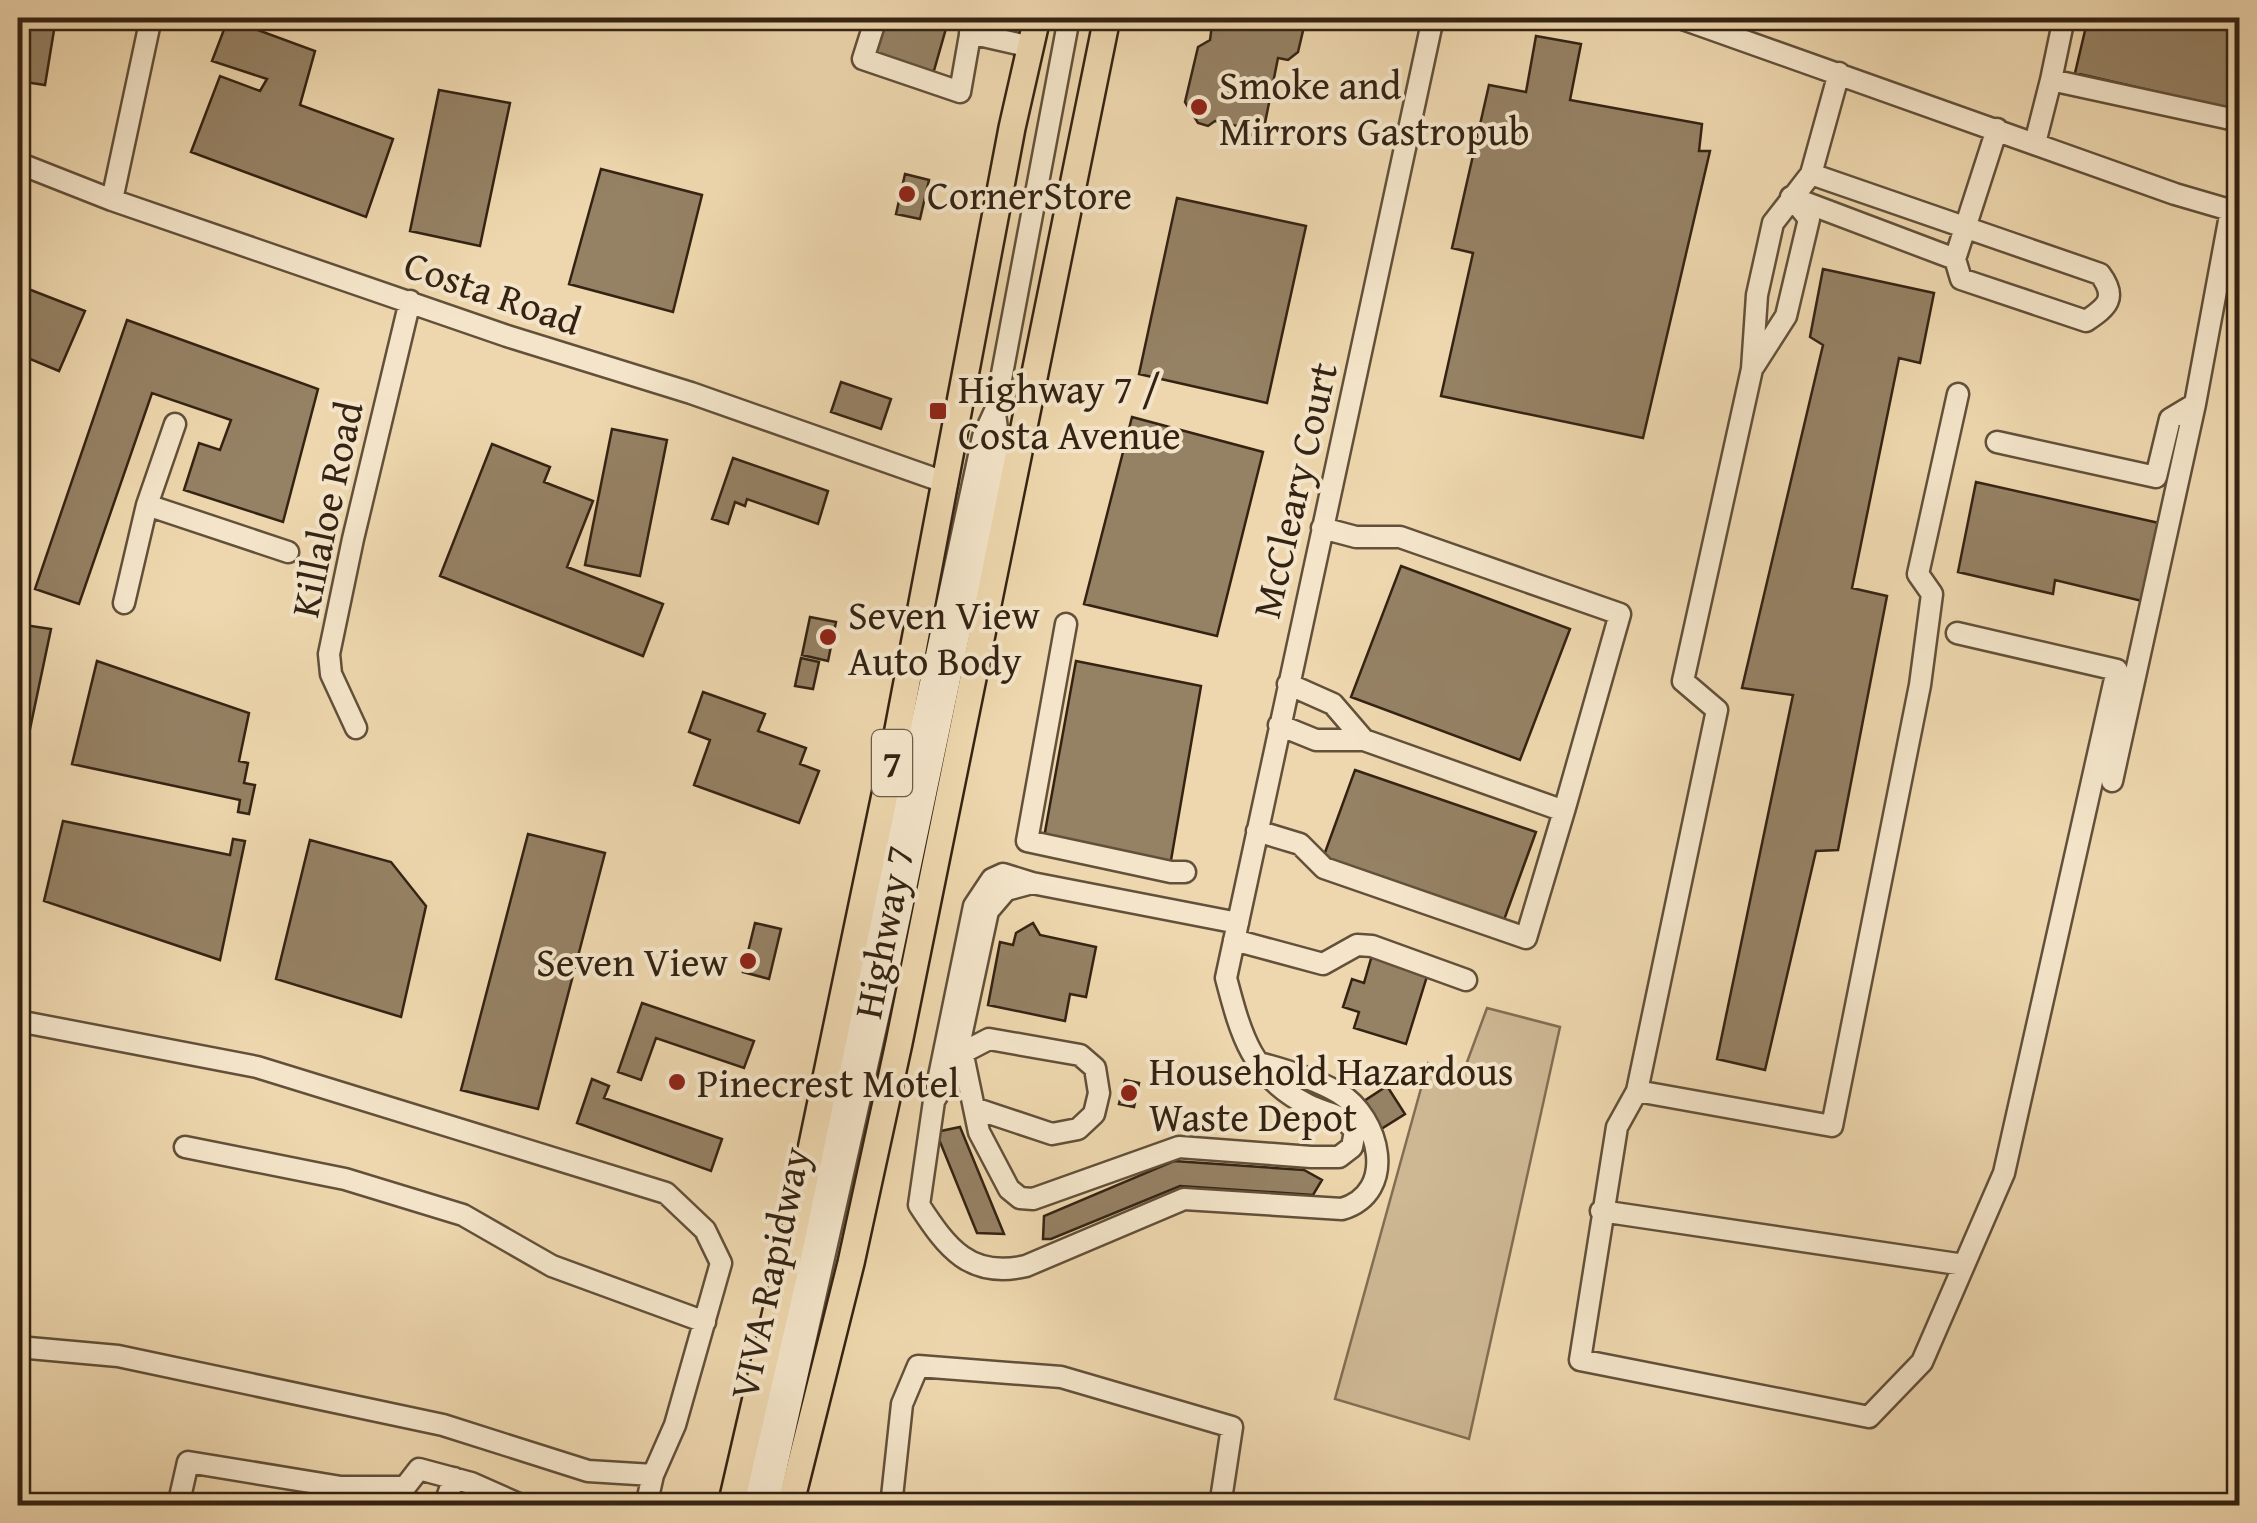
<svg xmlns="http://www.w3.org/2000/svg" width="2257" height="1523" font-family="'Gentium Book Plus',serif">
<rect width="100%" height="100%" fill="#eed7ae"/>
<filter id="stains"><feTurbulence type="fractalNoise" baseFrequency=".002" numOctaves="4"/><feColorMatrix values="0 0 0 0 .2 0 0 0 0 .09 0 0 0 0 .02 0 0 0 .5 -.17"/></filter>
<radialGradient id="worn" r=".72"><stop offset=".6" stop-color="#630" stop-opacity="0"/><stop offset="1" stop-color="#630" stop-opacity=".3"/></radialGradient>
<path fill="#ceb894" stroke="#816e54" stroke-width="2.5" d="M1487,1008L1560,1027L1469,1439L1335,1399L1428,1063L1463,1073Z"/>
<path fill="#958164" stroke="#342313" stroke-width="2.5" d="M18,18H56L45,85L18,81Z
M884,18H949L933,74L873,58Z
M1213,18H1306L1298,52L1288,60L1278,58L1262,138L1243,133L1238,126L1215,121L1208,126L1198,123L1185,102L1198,47L1210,40Z
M2088,18H2240V111L2075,73Z
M228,19L315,51L300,105L393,139L366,217L191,152L220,76L260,91L267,79L212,61Z
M1536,36L1581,44L1570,100L1702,124L1699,151H1710L1643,438L1441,396L1473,253L1452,248L1489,85L1526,92Z
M439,90L510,103L480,246L410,231Z
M601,169L702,195L673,312L569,284Z
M905,174L929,180L920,219L896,214Z
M1177,198L1306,226L1267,403L1139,374Z
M1823,269L1934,293L1920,363L1899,358L1852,588L1887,596L1838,850L1816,851L1765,1070L1717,1059L1793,695L1742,688L1823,345L1810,337Z
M18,285L85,311L59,371L18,354Z
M127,320L318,389L283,522L184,490L199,443L220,450L231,420L152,393L79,604L35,589Z
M841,382L891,399L881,429L831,412Z
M1132,417L1263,452L1217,636L1084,604Z
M612,429L667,440L640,576L585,565Z
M492,444L550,467L544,482L593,501L567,567L663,604L643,656L440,576Z
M733,458L828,491L818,524L747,499L745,506L735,502L728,524L712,519Z
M1976,482L2159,523L2142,601L2055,580L2053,594L1958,572Z
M1401,566L1570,629L1520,760L1351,697Z
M810,617L836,622L828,661L802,655Z
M18,624L51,629L18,786Z
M801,658L819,662L813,689L795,686Z
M97,661L249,713L239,761L248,763L244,783L255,785L249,814L238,812L240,800L72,764Z
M1076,661L1201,686L1170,866L1043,843Z
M703,692L765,714L758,731L806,748L800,764L819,771L799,823L694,785L710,740L689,732Z
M1355,770L1536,832L1504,920L1323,858Z
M63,821L230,855L233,839L245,841L220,960L44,901Z
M528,834L605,853L538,1109L461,1090Z
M310,840L391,862L426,906L401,1017L276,979Z
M755,923L781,929L769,979L743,972Z
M1033,923L1040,935L1096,947L1086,997L1070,994L1065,1021L988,1005L1000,942L1013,945L1016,933Z
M1372,955L1428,973L1406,1044L1354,1028L1359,1012L1343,1007L1352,979L1364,983Z
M642,1003L754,1041L744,1068L656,1038L641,1080L618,1072Z
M592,1079L609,1086L604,1098L722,1139L711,1171L577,1123Z
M1125,1080L1139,1083L1134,1107L1119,1104Z
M1387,1086L1405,1114L1378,1131L1361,1103Z
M960,1127L1004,1234L977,1233L936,1132Z
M1174,1161L1304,1170L1322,1180L1313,1195L1180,1186L1051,1239H1043L1044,1216Z"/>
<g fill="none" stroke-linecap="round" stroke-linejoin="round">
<g stroke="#62503a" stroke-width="25">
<path id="minor" d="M876,18L863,59L960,92L973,18
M1680,18L2175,194L2240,213
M2064,18L2051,80L2240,121
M970,33L1031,47
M1839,73L1811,174L1773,223L1757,295L1752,369L1683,681L1717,710L1637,1091L1832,1126L1920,685L1932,594L1918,574L1958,394
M2035,143L2051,80
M18,163L112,200L507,336L691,393L947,483
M1791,197L1955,259L1961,279L2086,321C2107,307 2118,298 2100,274L1811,174
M112,200L151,18
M1955,259L1997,129
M1754,366L1786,316L1809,219L1792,198
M175,424L147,505L288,552
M1997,442L2156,477L2170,419L2195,404
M1322,528L1356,537H1400L1620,614L1564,811
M124,603L147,505
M1066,624L1027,841L1171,872H1185
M1288,684L1333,704L1364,740
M356,728L331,674L329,654L353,539L410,301
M2112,781L2195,404L2231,210
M1257,831L1300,844L1324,868L1526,938L1564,811L1364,740H1316L1279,725
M1032,883L1006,890L988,911L960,1041L979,1132L1009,1189L1020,1198L1033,1199L1179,1147L1311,1157H1339L1352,1147L1355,1131C1340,1112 1328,1115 1308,1105C1252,1077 1241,1035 1226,978L1433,18
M1234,940L1323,964L1357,945L1372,946L1466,980
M18,1021L257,1067L666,1193L705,1230L721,1263L675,1425L653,1475L588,1471L443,1425L118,1356L18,1347
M937,1086L974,906L992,879L1003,874L1032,883L1238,923
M1637,1091L1617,1127L1580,1360L1869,1417L1922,1362L2004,1173L2117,670L1957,633
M974,1108L1052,1134L1078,1129L1094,1114L1099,1093L1095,1068L1080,1055L989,1039L962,1053L934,1101L919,1205C947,1248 970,1279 1026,1266L1184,1199L1342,1209C1398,1192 1380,1118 1339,1093C1315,1079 1286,1070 1259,1063
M185,1147L345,1179L463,1215L552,1266L705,1322
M1601,1211L1964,1265
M178,1506L188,1462L341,1487H405L419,1469L471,1483L523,1506
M444,1506L454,1478
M646,1506L653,1475
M753,1506L983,437L995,411L1069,18
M768,1506L889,969L999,446L995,413
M891,1506L902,1404L918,1366L1061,1377L1232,1427L1220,1506"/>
</g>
<g stroke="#342313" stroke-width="30">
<path id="major" d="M731,1506L789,1255L892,761L1012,128L1037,18
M790,1506L851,1263L899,1043L1107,18"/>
</g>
<use href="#minor" stroke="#f4e5ca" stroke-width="20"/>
<use href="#major" stroke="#eed7ae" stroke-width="25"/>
</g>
<g fill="#8f2418" stroke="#f4e5ca" stroke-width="4">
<circle cx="1199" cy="107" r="10"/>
<circle cx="907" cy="194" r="10"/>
<rect x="928" y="401" width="20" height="20" rx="5"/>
<circle cx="828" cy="637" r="10"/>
<circle cx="748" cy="961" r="10"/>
<circle cx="677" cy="1082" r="10"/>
<circle cx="1129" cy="1093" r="10"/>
</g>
<g text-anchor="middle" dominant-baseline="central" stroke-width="8" stroke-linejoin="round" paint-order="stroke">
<rect fill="#f4e5ca" stroke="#6e5d4a" stroke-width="2.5" x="872" y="730" width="40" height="66" rx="8"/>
<g font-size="38" font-weight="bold" fill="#342313">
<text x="892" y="763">7</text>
</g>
<g font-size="40" fill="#342313" stroke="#f4e5ca" text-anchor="start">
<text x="1219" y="84">Smoke and<tspan x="1219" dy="46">Mirrors Gastropub</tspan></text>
<text x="927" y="194">CornerStore</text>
<text x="958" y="388">Highway 7 /<tspan x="958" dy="46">Costa Avenue</tspan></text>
<text x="848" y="614">Seven View<tspan x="848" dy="46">Auto Body</tspan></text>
<text x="728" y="961" text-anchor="end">Seven View</text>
<text x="1149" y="1070">Household Hazardous<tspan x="1149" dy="46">Waste Depot</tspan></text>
<text x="697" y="1082">Pinecrest Motel</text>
</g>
<g font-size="40" fill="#342313" stroke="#f4e5ca">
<text transform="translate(493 292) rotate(19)">Costa Road</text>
<text transform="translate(1294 490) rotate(-77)">McCleary Court</text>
<text transform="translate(326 509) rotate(-78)">Killaloe Road</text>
<text transform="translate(883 932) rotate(-79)">Highway 7</text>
<text transform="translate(769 1273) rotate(-78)">VIVA Rapidway</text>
</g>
</g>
<rect width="2257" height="1523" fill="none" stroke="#eed7ae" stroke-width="60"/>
<rect x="20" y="20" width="2217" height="1483" fill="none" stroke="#342313" stroke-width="5"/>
<rect x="30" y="30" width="2197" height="1463" fill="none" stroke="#342313" stroke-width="2.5"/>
<rect width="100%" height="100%" filter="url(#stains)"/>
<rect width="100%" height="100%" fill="url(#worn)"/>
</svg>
